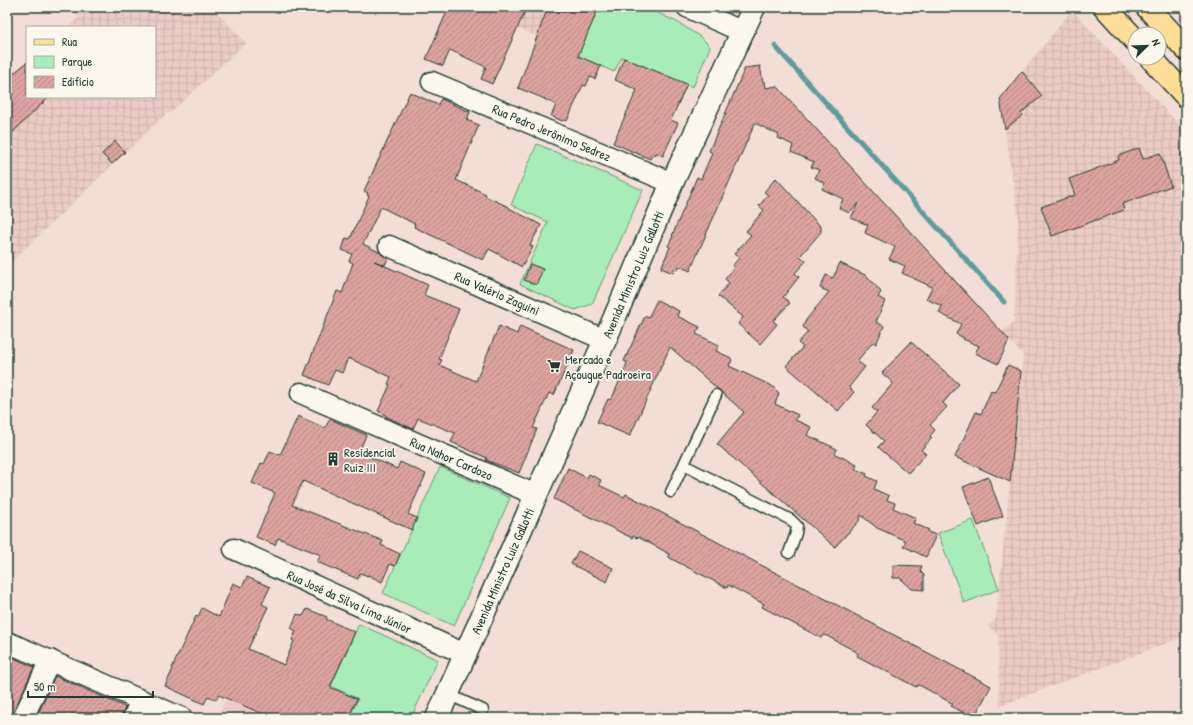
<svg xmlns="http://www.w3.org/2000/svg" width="1193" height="725" font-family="'Patrick Hand',sans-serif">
<defs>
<pattern id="industrial-grid" width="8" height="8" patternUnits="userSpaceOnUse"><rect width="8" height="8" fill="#ecccc6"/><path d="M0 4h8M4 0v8" fill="none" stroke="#cab0ab"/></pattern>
<pattern id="building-hatch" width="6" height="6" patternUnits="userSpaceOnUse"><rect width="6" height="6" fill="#dda3a1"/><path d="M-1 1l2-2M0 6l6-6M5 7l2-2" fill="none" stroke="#b38684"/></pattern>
</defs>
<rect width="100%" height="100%" fill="#f2ded6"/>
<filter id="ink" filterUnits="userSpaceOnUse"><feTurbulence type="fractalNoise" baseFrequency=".025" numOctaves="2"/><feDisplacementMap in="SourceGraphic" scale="8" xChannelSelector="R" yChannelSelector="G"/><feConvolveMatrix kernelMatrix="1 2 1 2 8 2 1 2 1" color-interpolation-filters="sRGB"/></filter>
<g filter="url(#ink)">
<path fill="#ecccc6" d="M248,649L276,661L250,718H236L220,711Z"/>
<path fill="url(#industrial-grid)" d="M71,7H212L246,43L169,114L167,113L7,266V79L27,97H155V27H68L79,17Z
M469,7H599L578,54Z
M1072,10L1186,132V636L999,706L998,635L988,626L996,619L1023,355L1002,332L1014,322L1018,216L1000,99Z"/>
<path fill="#a8edb9" stroke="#649576" d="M599,7H645L677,22L699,36L707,43L710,47L693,87L622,57L614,72L578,56Z
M537,144L643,190L592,304L575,310L520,284L548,222L511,205Z
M440,467L510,498L454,626L383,593Z
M973,520L999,589L964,603L938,533Z
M359,624L438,660L411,718H349L358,699L331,686Z"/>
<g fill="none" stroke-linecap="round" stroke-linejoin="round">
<path stroke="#5f9c9d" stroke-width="5" d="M775,46L1004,302"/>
</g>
<path fill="url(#building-hatch)" stroke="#1f3d34" d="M449,7H527L492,84L481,79L486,67L450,50L443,66L426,59Z
M548,7H599L578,56L601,66L595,79L590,77L586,86L583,85L567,121L563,120L562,121L551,116L556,105L544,99H545L518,88Z
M624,58L687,84L671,120L678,123L663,156L656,153L655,155H652L650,159L613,143L637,90L615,80Z
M27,62V97H49L7,138V79Z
M760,66L763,82H765L766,88L777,86L1009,340L998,364L975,353L979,346L963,339L964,338L956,334L961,324L939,313L942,306L926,299L932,287L902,273L905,266L889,259L895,247L865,233L868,225L851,218L858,203L849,213L839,208L843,199L822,189L825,183L815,178L819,170L811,167L814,162L791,152L793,145L778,138L779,135L755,123L690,271L679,266L677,270L674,269L673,273L661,268L670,247L668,246L673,236H672L697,177L701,179L712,153L709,151L745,68Z
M1022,71L1042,96L1021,113L1023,115L1005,129L1000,99Z
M410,92L438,105L441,99L470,112L467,120L479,125L456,180L486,194L485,196L509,207V208L541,225L530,245L533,247L522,267L489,249L483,260L414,227L415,224L381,207L363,244L379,252L384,256L388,258L385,265L374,261L428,285L424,295L459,309L439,359L442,360L439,365L476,381L499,326L517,334L520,326L574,350L554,395L549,393L533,428L537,429L519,473L486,460L487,458L451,442L455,433L418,418L413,429L385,416L386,415L378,411L390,385L388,384L391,377L348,358L342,373L335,370L328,385L304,375L337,291L342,293L353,263L349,261L352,254L342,250L346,238L350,239L369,196L367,195L368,193L364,191Z
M115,141L125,152L112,164L102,154Z
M1139,148L1143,159L1160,153L1171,186L1122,204L1124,210L1052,236L1041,207L1075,195L1069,179L1119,160L1118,156Z
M776,178L821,227V232L800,256L806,261L795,273L799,277L783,297L790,303L773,321L777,324L760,344L738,324L743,317L718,296L729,283L725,279L734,268L732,266L739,258L734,254L751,235L746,231L764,210L759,206L768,195L764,192Z
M840,263L867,276L881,292L878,297L885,301L876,322L884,326L876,344L873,342L857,361L865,367L849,387L854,392L838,411L786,366L803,347L798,343L808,332L803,327L806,320L829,292L820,288L826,275L833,278Z
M530,264L543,269L536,285L524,280Z
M657,300L679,311L677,316L700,327L696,334L719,345L716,351L731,358V359L732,360L729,366L772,386L779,393L775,404L798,415L795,420L811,427L807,435L837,449L835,454L850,461V462L857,465L855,469L867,474L866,476L877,481L874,489L889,496L887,500L895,503L893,508L916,518L913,523L929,530L928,532L936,535L926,557L903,546L906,541L877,528L861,515L859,521L835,547L717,444L744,412L670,347L630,436L597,422L608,399L610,400L613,396L626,366L627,362L624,361L645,316L648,318Z
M911,342L959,384L943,403L947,407L930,425L935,430L930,436L932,438L921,450L926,454L908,473L878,447L884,441L866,425L877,412L872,408L893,383L882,373Z
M1008,365L1021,371L1010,482L955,457L976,412L981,414L991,391L995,392Z
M298,416L325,428L330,419L366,435L359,452L397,469L400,462L426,474L408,514L417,518L412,530L303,481L292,505L383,541L381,545L400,554L395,566L390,564L382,582L368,575V576L360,573L358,579L331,568L317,562L321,555L278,538L275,545L256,537L275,493L252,483L261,463L264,464L270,451L280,455Z
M568,468L587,478L589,474L601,480L599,485L624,497L626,494L991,686L974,718L951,706L953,704L921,686L917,685L916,687L857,656L858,654L855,651L827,636L823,635L821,638L762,607L764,604L760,602L732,587L728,585L727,588L668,557L669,554L666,553V552L638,537L637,538L633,536L632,538L554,499Z
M988,477L1003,516L978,526L963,487Z
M578,551L613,568L607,582L571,564Z
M893,565L922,566L920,571L924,575V590L912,589L900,578H893Z
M247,577L270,587L262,604L268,607L248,649L284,665L294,641L292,640L296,631L291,628L297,614L303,616L307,609L327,617L326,619L355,632L330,687L357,699L348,718H272L219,695L216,700L208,696L204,704L165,686L173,669L172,668L196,616L198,617L202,608L219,617L233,583L242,587Z
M7,655L34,667L13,713L12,718H7Z
M55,676L125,707L122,718H36Z"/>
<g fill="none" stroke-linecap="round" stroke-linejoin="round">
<g stroke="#1f3d34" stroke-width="13">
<path id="service" d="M684,465L791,520L797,526L796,533L789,553
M671,492L716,395
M447,694L483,710"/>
</g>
<g stroke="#1f3d34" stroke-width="23">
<g id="minor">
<path d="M687,7L743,32"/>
<path id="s1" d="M432,82L672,183"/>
<path id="s2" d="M389,246L605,340"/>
<path id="s3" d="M301,393L536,495"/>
<path id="s4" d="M234,549L465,654"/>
<path d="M7,642L182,718"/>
<path d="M23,718L50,660"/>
<path d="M133,718L141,700"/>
</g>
</g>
<g stroke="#1f3d34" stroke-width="25">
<g id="tertiary">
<path id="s5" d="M437,718L605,340L672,183L754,7"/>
</g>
</g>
<g stroke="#1f3d34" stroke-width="25">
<path id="primary" d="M1105,7L1135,40
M1147,7L1186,49
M1151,58L1186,96"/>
</g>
<use href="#service" stroke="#fbf7ec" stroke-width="10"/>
<use href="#minor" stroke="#fbf7ec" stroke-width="20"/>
<use href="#tertiary" stroke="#fbf7ec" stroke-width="22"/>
<use href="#primary" stroke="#ffdd96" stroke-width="22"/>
</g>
</g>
<defs>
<g id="supermarket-bare" transform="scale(1.08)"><path d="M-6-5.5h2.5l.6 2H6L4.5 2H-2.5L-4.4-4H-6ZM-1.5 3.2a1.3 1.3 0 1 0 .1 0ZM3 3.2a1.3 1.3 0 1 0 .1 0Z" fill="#1f3d34" stroke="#fbf7ec" stroke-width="2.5" paint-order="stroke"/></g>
<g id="building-bare" transform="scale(1.08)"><path d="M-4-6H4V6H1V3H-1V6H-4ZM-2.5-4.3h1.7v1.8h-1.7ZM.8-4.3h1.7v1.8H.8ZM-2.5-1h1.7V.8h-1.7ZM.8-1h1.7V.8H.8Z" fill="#1f3d34" stroke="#fbf7ec" stroke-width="2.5" paint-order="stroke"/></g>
</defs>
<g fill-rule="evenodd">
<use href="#supermarket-bare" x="554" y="366"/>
<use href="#building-bare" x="333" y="459"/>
</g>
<g text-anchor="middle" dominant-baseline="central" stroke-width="3.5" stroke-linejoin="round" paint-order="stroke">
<g font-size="13" fill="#1f3d34" stroke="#fbf7ec">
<text stroke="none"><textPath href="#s1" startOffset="130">Rua Pedro Jerônimo Sedrez</textPath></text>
<text stroke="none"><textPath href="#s5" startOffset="485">Avenida Ministro Luiz Gallotti</textPath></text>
<text stroke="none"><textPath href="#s2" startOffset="118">Rua Valério Zaguini</textPath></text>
<text stroke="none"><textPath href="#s3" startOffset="164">Rua Nahor Cardozo</textPath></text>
<text stroke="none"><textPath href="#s5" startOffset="161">Avenida Ministro Luiz Gallotti</textPath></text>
<text stroke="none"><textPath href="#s4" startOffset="127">Rua José da Silva Lima Júnior</textPath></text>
</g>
<g font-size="13" fill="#1f3d34" stroke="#fbf7ec" text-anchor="start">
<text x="565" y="359">Mercado e<tspan x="565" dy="15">Açougue Padroeira</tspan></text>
<text x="344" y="452">Residencial<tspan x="344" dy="15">Ruiz III</tspan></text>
</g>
</g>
<rect width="1193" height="725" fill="none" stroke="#fbf7ec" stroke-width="24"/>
<rect x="12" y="12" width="1169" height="701" fill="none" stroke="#1f3d34" stroke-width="1.5" filter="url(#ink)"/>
<rect x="26" y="26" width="130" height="72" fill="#fbf7ec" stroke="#a3ada2"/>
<rect x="34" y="39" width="20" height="6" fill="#ffdd96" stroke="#a3ada2"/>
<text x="62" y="46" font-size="12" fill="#1f3d34">Rua</text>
<rect x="34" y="56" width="20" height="12" fill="#a8edb9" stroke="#a3ada2"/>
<text x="62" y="66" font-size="12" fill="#1f3d34">Parque</text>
<rect x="34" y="76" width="20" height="12" fill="url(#building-hatch)" stroke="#a3ada2"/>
<text x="62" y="86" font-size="12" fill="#1f3d34">Edifício</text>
<g transform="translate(1147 46) rotate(67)"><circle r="19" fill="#fbf7ec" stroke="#a3ada2"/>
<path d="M0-3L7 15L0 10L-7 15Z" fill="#1f3d34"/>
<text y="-6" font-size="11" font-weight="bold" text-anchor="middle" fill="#1f3d34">N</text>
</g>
<path d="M28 691v6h125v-6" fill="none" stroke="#1f3d34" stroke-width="2"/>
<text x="34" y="691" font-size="12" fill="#1f3d34" stroke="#fbf7ec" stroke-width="3" paint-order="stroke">50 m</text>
</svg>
